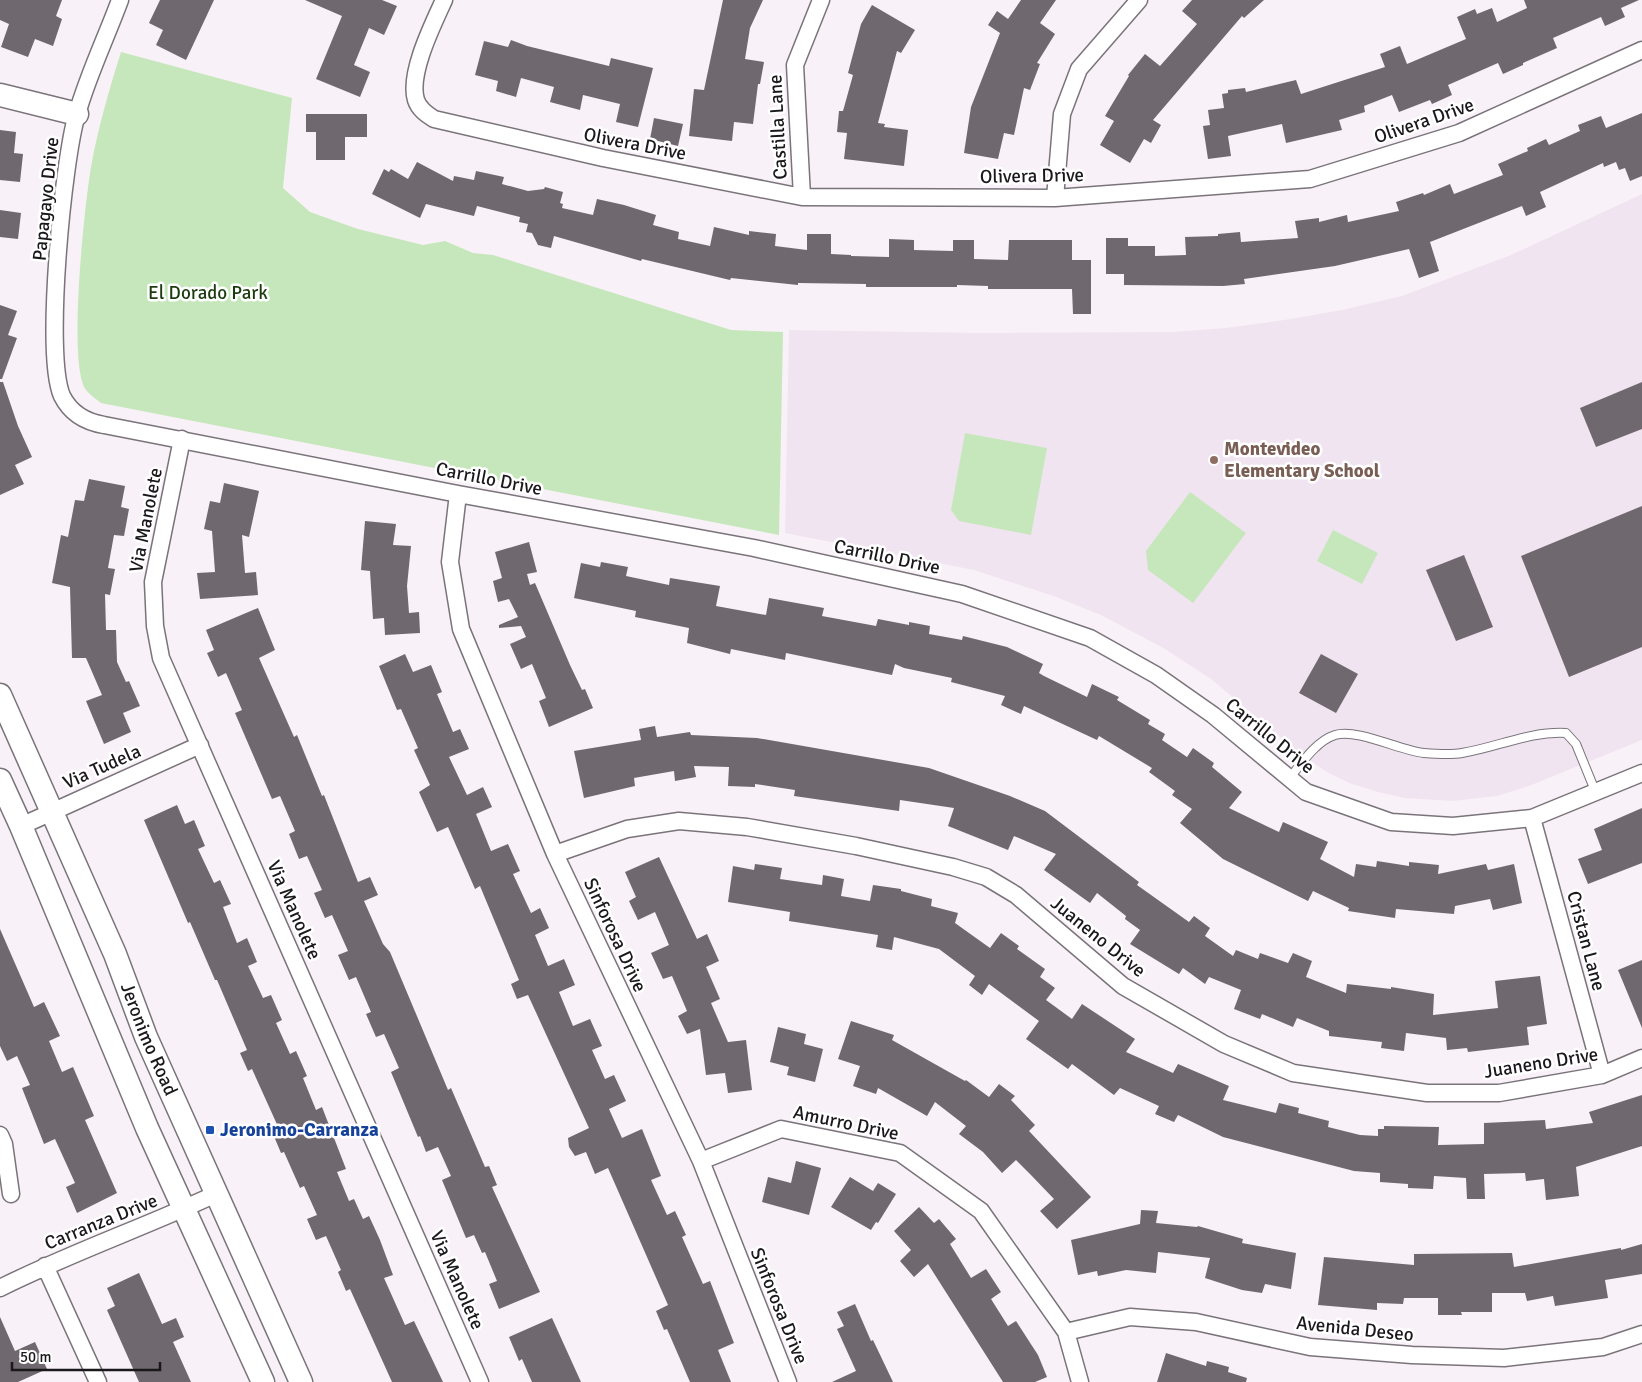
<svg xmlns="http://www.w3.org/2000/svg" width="1642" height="1382" font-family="Signika,sans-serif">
<rect width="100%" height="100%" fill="#f9f1f8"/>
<path fill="#f1e4f1" d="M1642,194V740L1529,786L1497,796L1453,801L1404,798L1378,792L1349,783L1325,771L1293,748L1211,679L1165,649L1101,615L1056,597L974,570L785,533L789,330L980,333L1172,332L1226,328L1284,320L1342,310L1402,296L1511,255Z"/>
<path fill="#c6e7bb" d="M121,52L292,98L283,188L310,212L358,229L423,245L445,241L473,253L493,255L731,330L783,332L779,535L101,403C96,399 90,395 86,390C67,364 85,203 91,167C98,128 109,90 121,52Z
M965,433L1047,448L1031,535L959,521L951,510Z
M1190,492L1246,533L1193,603L1148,570L1146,551Z
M1333,530L1378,553L1362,584L1317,561Z"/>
<path fill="#6f686e" d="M0,0H62L56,16L62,19L53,46L35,39L28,57L1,47L9,24L0,20Z
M160,0H214L186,60L156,45L163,30L149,23Z
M305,0H382L397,6L384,35L369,28L354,65L370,72L360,97L316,79L342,16Z
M723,0H763L750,28L745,59L764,62L760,84H758L753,124L734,122L732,141L689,136L694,89L704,90Z
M1021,0H1056L1040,23L1055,34L1037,63L1040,64L1030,90L1024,88L1014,135L1004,133L998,159L964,153L971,107L1000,33L988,25L997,11L1008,19Z
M1192,0H1264L1244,18L1242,16L1153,120L1161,125L1151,143L1144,139L1130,163L1100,145L1114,121L1105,116L1129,76L1128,75L1145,54L1160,66L1197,24L1182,11Z
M1524,0H1639L1621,8L1625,17L1605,26L1601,17L1553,38L1557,48L1523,63V65L1503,74L1498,63L1448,85L1452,95L1432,104L1430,100L1399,112L1392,95L1364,106L1365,112L1339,120L1342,130L1286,143L1282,124L1228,136L1231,156L1208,159L1203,126L1210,125L1208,110L1224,108L1222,94L1228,93V90L1245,88L1246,92L1296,80L1301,94L1385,67L1380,54L1400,46L1407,64L1466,39L1457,17L1475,9L1477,14L1492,8L1497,22L1527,8Z
M872,5L915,30L901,53L897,51L878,123L885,124L884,127L908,130L904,166L844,159L847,133L837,132L839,111H843L853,75L848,73L861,24Z
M511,40L527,46L609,66L611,58L653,68L638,127L616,122L620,104L583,95L580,110L550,102L554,87L521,78L516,97L496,91L498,81L475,75L484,41L508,47Z
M1642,113V176L1630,181L1625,168L1619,170L1616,162L1604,167L1603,163L1540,192L1546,207L1526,216L1522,206L1430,242L1439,271L1419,278L1409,249L1335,266L1244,279L1245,284L1223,286L1124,285V274H1106V238H1128V246H1155V256L1186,255L1185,237L1218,236V234L1240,232L1241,242L1298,238L1295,221L1319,218V222L1347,215L1348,222L1399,211L1396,202L1423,193L1424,195L1450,184L1454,194L1503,175L1498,164L1528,151L1527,148L1546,139L1549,145L1580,131L1578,125L1601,116L1606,128Z
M306,114H367V137H345V160H316V132H306Z
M654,118L683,124L678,146L650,139Z
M0,130L16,132L14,153L23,154L20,182L0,180Z
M417,162L453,181L454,176L474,180L476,171L504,177L502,184L528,191L544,189L545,187L563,192L560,203L563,204L562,208L593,215L597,199L624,205L656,215L653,225L679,232L678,239L710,246L714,227L749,235V231L776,234L775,246L807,250V234H831V254L851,255V256L889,257V239L914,240V250L953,251V240H974V259L1008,260L1009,240H1072V260H1091V314H1073L1072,289H988V286L957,285V287H866V284L798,283V285L731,278L730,280L642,259L641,261L554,236L551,248L538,245L532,233L526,232L528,224L519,222L520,217L477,206L474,216L426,204L420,218L372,194L384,169L389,172L391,169L408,179Z
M0,210L21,213L18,239L0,237Z
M0,305L17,311L8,335L17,338L2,379H0Z
M0,382H3L18,426L32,457L15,465L24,484L0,495Z
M1642,382V429L1596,447L1580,408Z
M89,479L125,486L121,507L129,509L124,536L114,535L108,568L115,569L110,595L105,594L106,630H116L117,662L126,682L129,681L140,706L123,713L131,732L104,744L86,701L102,695L86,658H72L70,587L52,583L61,535L68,537L75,500L84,501Z
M224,483L259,491L249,537L242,535L245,573L256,572L258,595L200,599L197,573L215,572L212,531L204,529L210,501L220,503Z
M1642,506V647L1569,677L1521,556Z
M365,521L396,524L393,545L411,546L407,586L409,613L419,612L420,633L385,635L384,618L373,619L370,571L361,570Z
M529,542L537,572L527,574L530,585L535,583L570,665L582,690L585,689L593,708L549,727L539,701L546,698L532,664L521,669L510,644L526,637L521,626L499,628V625L518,617L509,599L498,602L493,581L502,578L495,552Z
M1464,555L1493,627L1456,641L1426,570Z
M601,562L628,567L626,576L669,585L670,578L720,586L716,606L766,615L769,598L824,608L822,616L876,626L878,619L909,625V622L930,626L929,634L962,640L963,636L1007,647L1043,664L1039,673L1044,676L1087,697L1092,684L1119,697L1117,700L1150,720L1148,724L1165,734L1162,740L1187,757L1193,748L1214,763L1212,767L1242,792L1229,808L1279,832L1283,822L1328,842L1320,859L1354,877L1356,864L1376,867L1377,861L1409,866V862L1439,865L1438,874L1486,864L1488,870L1514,864L1522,903L1493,910L1490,899L1455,906L1454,914L1396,909L1395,918L1348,911L1349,908L1313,891L1308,901L1223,859L1180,823L1192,809L1172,795L1175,791L1149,772L1152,768L1099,736L1097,740L1024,706L1021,714L1001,705L1005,696L951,682L952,678L904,668L895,664L892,675L786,653L785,660L731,649L730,654L687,643L689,628L635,617L636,611L574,598L581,563L600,567Z
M258,608L275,650L259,658L294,737L297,735L322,796L324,795L358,882L370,877L378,895L364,901L383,944L390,952L448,1090L451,1088L485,1167L489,1166L497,1185L492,1187L540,1292L499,1309L489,1284L497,1281L485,1252L482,1253L474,1235L466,1238L442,1180L451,1176L438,1147L426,1152L420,1136L418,1137L391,1072L399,1068L384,1034L376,1037L366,1014L371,1012L356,977L349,980L338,955L348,951L332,915L325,918L314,893L322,890L307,856L299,859L289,834L295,831L280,796L272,799L235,713L242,710L226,673L218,677L207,653L214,650L206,630Z
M405,654L413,672L431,665L442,692L437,694L453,732L460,729L469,749L449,757L467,795L483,787L492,807L476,814L491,851L508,844L520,871L513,874L531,913L540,908L549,928L535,935L548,966L564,959L575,985L559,992L573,1026L590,1019L602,1046L592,1050L605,1079L614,1075L626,1101L609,1109L622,1138L642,1129L661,1176L651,1180L667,1215L675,1211L686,1235L682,1237L703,1284L710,1281L734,1343L718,1350L731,1382H690L667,1329L664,1330L656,1311L668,1305L608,1168L595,1174L586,1152L575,1156L569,1147L568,1138L589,1128L528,995L517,999L511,984L519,980L480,886L475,889L448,827L437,832L419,792L430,785L414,750L418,748L401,709L397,710L379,666Z
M1321,654L1358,674L1336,713L1299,693Z
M655,726L657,737L690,732L691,735L757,738L929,768L1010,796L1045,811L1139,882L1137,885L1189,922L1194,916L1210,928L1205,936L1233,956L1236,950L1258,959L1260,953L1288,963L1293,953L1312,961L1306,977L1346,993L1347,984L1391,989V987L1434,994L1433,1015L1498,1008L1495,981L1540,976L1547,1024L1527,1027L1529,1045L1468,1052L1467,1048L1447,1050L1446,1038L1406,1033L1404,1051L1381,1048L1382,1042L1329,1036V1031L1297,1018L1293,1027L1262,1014L1260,1019L1234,1009L1241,990L1209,977L1205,984L1183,968L1179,974L1130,944L1140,930L1125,919L1126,916L1097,893L1090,903L1044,870L1056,854L1014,836L1008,850L948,826L954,808L900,800L899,811L794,796L795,790L755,784V787L728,786L729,767L694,766L696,777L675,781L674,771L634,778L635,786L584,798L574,751L641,740L639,729Z
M177,805L185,824L194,820L205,846L198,849L214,883L220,880L231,904L223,907L237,943L247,938L257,962L248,966L263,998L271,995L282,1020L276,1023L290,1054L296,1051L307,1076L303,1078L316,1110L322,1107L346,1169L337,1172L349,1201L354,1199L363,1219L369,1216L380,1240L393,1275L384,1278L405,1325L414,1321L443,1382H392L350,1289L346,1291L338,1272L341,1270L326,1236L316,1240L307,1219L317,1215L304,1186L300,1188L284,1152L281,1153L273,1134L280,1131L252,1069L248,1071L240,1053L247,1050L217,980H215L190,922L188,923L144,820Z
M1642,808V863L1588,884L1578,859L1602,850L1594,829Z
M659,857L697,939L707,934L719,961L706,967L720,999L711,1003L728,1042L746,1040L752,1090L728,1093L725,1073L706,1075L700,1029L687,1034L678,1016L687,1011L672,976L663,979L651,953L669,945L655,912L638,920L629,901L636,897L625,872Z
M755,864L782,868L780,879L822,885L823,875L844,879L841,896L870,901L873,885L901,889V891L932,899L931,906L958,913L955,923L990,948L1001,933L1019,946L1017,949L1045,969L1040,977L1055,988L1046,1000L1072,1019L1082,1004L1135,1039L1126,1052L1173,1073L1178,1064L1229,1086L1223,1100L1276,1113L1279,1103L1299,1108L1298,1113L1329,1121L1328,1127L1360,1135L1378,1136V1129H1384V1126L1439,1127L1438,1145L1484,1144V1123L1545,1120L1546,1129L1593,1123L1589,1112L1642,1095V1146L1576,1167L1579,1196L1546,1200L1544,1179L1526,1181L1525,1173L1484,1174L1485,1199H1467L1466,1178L1434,1176L1433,1189L1408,1188V1184L1380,1182V1173L1354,1171L1223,1137L1178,1115L1174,1122L1155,1114L1159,1106L1120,1088L1114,1095L1072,1064L1068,1069L1026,1039L1039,1021L989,984L982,995L969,985L975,976L939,949L894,937L892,950L876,947L878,935L789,921L790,912L728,902L733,866L754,870Z
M0,929L34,1007L44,1002L60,1036L49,1041L62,1072L73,1067L94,1116L85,1120L117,1193L77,1213L66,1187L75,1183L55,1139L44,1144L22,1088L30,1085L17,1056L7,1061L0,1046Z
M1642,960V1028L1618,970Z
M851,1021L894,1035L892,1040L965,1081L966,1080L989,1097L999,1084L1015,1096L1011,1100L1035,1125L1029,1131L1091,1197L1057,1229L1040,1211L1054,1199L1030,1174L1016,1160L1002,1173L983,1152L959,1134L966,1126L935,1102L927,1116L878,1088L876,1094L853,1086L860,1066L838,1059Z
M778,1027L806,1034L804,1044L823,1049L815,1082L787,1075L789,1067L770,1062Z
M796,1161L821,1168L809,1215L762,1202L768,1177L791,1183Z
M850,1177L873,1191L878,1183L896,1194L878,1223L876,1222L871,1230L831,1207Z
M919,1207L934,1223L939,1219L956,1239L950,1244L971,1278L986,1269L1001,1292L991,1299L1008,1326L1016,1321L1038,1355L1047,1377L1035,1382H1003L928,1264L914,1277L900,1261L911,1250L894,1231Z
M1141,1210L1158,1211L1156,1223L1197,1227L1198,1226L1243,1239L1242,1243L1296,1253L1291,1289L1265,1284L1262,1293L1242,1290L1205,1278L1210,1258L1158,1252L1156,1273L1126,1270L1098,1276L1097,1271L1078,1275L1071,1240L1140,1224Z
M1642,1244V1274L1605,1280L1608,1298L1555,1306L1553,1296L1527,1301L1525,1293H1492V1312H1461L1462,1315H1438V1298H1404L1403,1304L1377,1303V1310L1318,1305L1324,1257L1414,1265V1254L1512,1253L1514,1267L1621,1248V1250Z
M139,1273L162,1324L176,1318L184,1337L173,1342L191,1382H139L107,1310L115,1306L107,1288Z
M855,1304L871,1341L873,1340L893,1382H832L856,1371L837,1329L844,1326L837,1312Z
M0,1317L15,1351L35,1342L47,1369L18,1382H0Z
M552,1318L566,1349L581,1382H532L522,1359L519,1361L509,1337Z
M1166,1353L1206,1366L1207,1361L1229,1367L1228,1372L1247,1378L1246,1382H1157Z"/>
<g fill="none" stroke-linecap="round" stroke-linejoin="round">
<g stroke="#7a747a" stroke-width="10">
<path id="lane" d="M1289,779C1301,764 1316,741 1335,735C1357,728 1401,751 1424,753C1436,754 1451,755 1462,753C1498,747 1530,731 1566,733L1576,744L1596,793"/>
</g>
<g stroke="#7a747a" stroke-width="19">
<path id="street" d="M120,0C106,38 88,75 77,114C63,161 44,355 62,396C71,414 86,422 104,425L458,494L754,548L962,594L1090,638L1156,675L1213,715L1306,792L1391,822L1453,826L1532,818L1642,773
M444,0C433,24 408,74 416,100C419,109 426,114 434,119L603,158L802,197L1055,198L1310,179L1459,133L1642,50
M802,197L795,65L821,0
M1055,198L1062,114L1079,69L1139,0
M182,439L153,582L155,626L161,658L480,1382
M458,494L450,562L461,629L555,854L701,1161L788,1382
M1532,818L1602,1075
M21,826L200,745
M555,854L627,829L679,821L747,827L856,846L953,867L986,877L1016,895L1123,986L1224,1044L1293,1073L1427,1093H1499L1602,1075L1642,1058
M0,1135L4,1144L11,1194
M701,1161L781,1129L900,1153L981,1211L1066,1332L1080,1382
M45,1266L98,1382
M0,1288C70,1253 145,1227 216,1194
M1066,1332L1130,1317L1196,1322L1310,1347L1412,1355L1504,1358L1603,1347L1642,1334"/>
</g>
<g stroke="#7a747a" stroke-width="25">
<g id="secondary">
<path d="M0,95L77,114"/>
<path id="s1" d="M0,695L115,954L146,1037L301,1382"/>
<path d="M0,780L21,826L147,1128L263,1382"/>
</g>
</g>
<use href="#lane" stroke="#fff" stroke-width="8"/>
<use href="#street" stroke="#fff" stroke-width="16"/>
<use href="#secondary" stroke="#fff" stroke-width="22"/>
</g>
<circle fill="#8d6e63" stroke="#fff" stroke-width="2" cx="1214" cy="460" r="5"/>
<rect fill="#1a4fb4" stroke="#fff" stroke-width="2" x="205" y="1125" width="10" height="10" rx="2.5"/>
<g text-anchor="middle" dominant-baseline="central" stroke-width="5" stroke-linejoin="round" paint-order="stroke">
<g font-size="19" fill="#1b181b" stroke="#fff">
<text transform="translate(1424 121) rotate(-19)">Olivera Drive</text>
<text transform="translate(778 127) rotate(-93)">Castilla Lane</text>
<text transform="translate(635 144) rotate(11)">Olivera Drive</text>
<text transform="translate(1032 176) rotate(-1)">Olivera Drive</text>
<text transform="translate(46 199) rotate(-84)">Papagayo Drive</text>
<text transform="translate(489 479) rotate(11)">Carrillo Drive</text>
<text transform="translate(146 520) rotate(-79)">Via Manolete</text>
<text transform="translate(887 557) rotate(12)">Carrillo Drive</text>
<text transform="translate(1270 736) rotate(39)">Carrillo Drive</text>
<text transform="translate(102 767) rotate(-24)">Via Tudela</text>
<text transform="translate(294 910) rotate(66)">Via Manolete</text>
<text transform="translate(615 935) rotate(65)">Sinforosa Drive</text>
<text transform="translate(1098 937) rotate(39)">Juaneno Drive</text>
<text transform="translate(1586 941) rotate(75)">Cristan Lane</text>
<text stroke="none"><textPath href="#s1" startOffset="375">Jeronimo Road</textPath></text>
<text transform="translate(1541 1063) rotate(-9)">Juaneno Drive</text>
<text transform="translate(846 1123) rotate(12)">Amurro Drive</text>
<text transform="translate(101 1222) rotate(-22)">Carranza Drive</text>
<text transform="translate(457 1280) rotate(66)">Via Manolete</text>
<text transform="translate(779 1306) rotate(68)">Sinforosa Drive</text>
<text transform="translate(1355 1329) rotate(6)">Avenida Deseo</text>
</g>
<g font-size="19" fill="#1c3c0f" stroke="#fff">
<text x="208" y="293">El Dorado Park</text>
</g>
<g font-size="19" font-weight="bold" fill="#785e54" stroke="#fff" text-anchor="start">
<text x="1224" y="449">Montevideo<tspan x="1224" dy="22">Elementary School</tspan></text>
</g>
<g font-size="19" font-weight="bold" fill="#164399" stroke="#fff" text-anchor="start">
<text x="220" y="1130">Jeronimo-Carranza</text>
</g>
</g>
<path d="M12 1362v8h148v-8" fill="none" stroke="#1b181b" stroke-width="2.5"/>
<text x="20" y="1362" font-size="15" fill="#1b181b" stroke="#ffffff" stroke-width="4" paint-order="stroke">50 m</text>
</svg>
